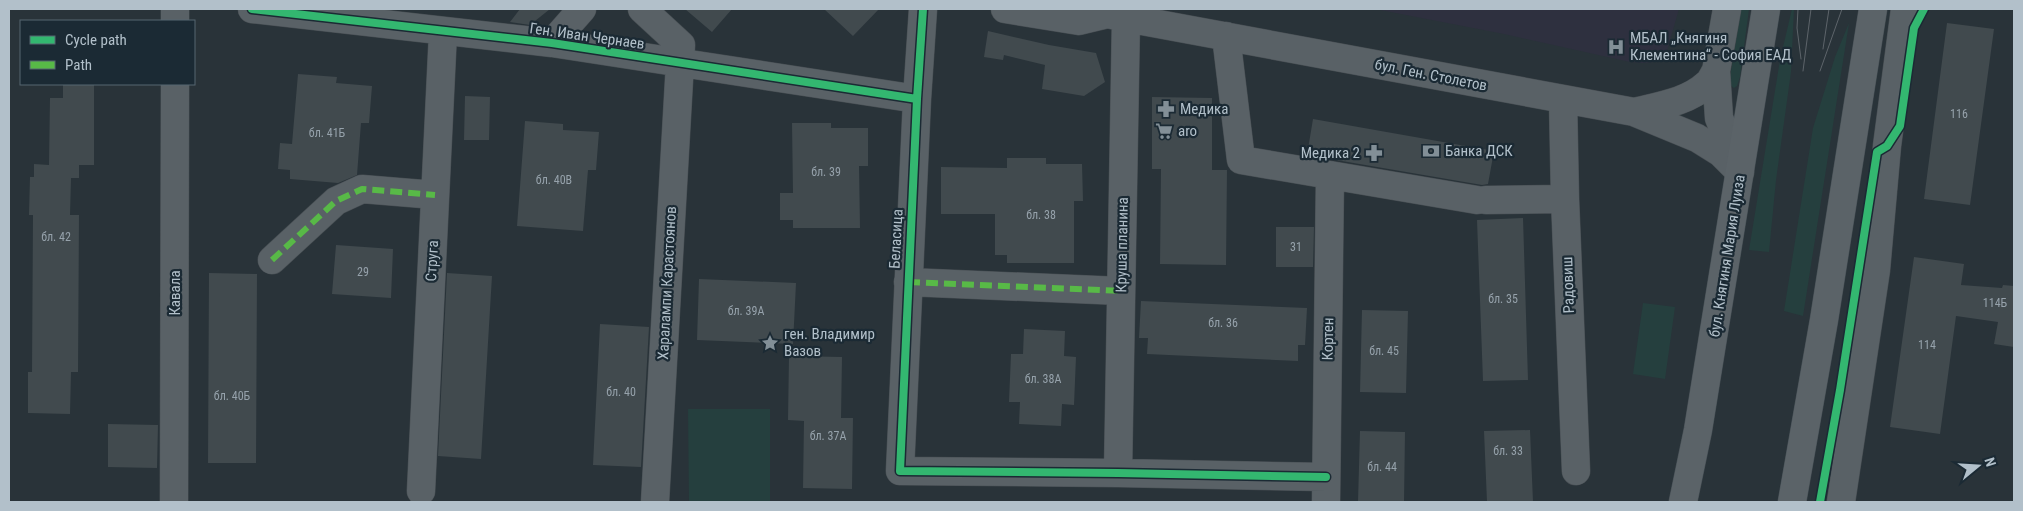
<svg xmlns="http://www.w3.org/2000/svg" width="2023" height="511" font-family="'Roboto Condensed',sans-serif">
<rect width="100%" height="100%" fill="#293339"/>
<path fill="#2e303f" d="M1375,9H1679L1664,61L1643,63L1630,62L1504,34Z"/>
<path fill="#253f3e" d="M1741,9H1749L1740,77L1737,86L1734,88L1729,84L1730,77Z
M1792,9H1794L1791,72L1776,180L1769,252L1749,250L1780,60Z
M1849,23L1803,316L1784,311L1813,128L1835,57Z
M1643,303L1675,307L1665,379L1633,374Z
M688,409H770V502H689Z"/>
<path fill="#414a4e" d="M520,9H550L530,25L510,22Z
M685,9H732L712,32Z
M824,9H879L853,36Z
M1947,23L1994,29L1970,205L1924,199Z
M988,31L1049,45L1096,53L1105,82L1084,96L1042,89L1045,65L1004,55L1003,60L984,57Z
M298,74L337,77L336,83L372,86L369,123H361L357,175L338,183L290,179V170L278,169L280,143L292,144Z
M63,84H94V165H79V178H71L70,215H79L78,372H71L70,414L28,413V372H32L33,215H29L30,177H34V164L49,165L50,98H63Z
M465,96L490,97L489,140H464Z
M1152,97L1212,98V170H1227L1226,265L1160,264L1161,169H1152Z
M1313,119L1494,151L1488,184L1482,185L1307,155Z
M525,121L563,124V130L599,132L596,170H588L583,231L517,226Z
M792,123H831V128H868V166H859L860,228H793V220H780V193H793Z
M1007,158H1046V164H1082L1083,201H1074V263H1007V255H995V214H941V167L1007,168Z
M1523,218L1528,380L1483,381L1477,220Z
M1276,227H1314L1313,267H1276Z
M336,245L393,249L391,298L332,294Z
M1914,257L1964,264L1961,285L2002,288L2003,285L2014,286V347L1994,344L1998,322L1956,316L1940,434L1890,427Z
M209,273L257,274L256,463H208Z
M447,273L492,276L481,459L438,456Z
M699,279L796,283L793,344L697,340Z
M1141,301L1307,308L1305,345H1298V361L1147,354L1148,338H1139Z
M1362,310L1408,311L1406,393L1360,392Z
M600,324L649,327L641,467L593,465Z
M1024,329L1065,331L1064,356L1076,357L1074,405L1062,404L1061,426L1019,424L1020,402H1009L1011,354H1023Z
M789,356L842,357L841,418H853L852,489L803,488L804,421L788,420Z
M108,424L158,425L157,468L108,467Z
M1530,430L1533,502H1487L1484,431Z
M1360,431L1405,432L1404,502H1358Z"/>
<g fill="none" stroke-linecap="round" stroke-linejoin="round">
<g stroke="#474e53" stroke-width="29">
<path id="minor" d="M252,9L552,43L917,99
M642,9L681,45L655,502
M923,9L917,99L900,471L1118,473L1326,477
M1005,9L1079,21L1108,14
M1099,9L1108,14L1126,18L1634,112L1697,138L1721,153L1740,172
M1727,9L1716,71L1719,118L1739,167
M175,21V9
M1226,36L1241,160L1477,200
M552,43L582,9
M1563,99L1565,199L1576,471
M1634,112C1658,106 1688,102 1707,84C1711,81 1713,75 1716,71
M1486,200L1565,199
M272,260L336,201L362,189L435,195
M908,282L1121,291
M1118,473L1126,18
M421,491L443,32
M174,502L175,84
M1326,502L1330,175
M1841,502L1876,270L1887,146L1905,9"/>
</g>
<g stroke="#464f55" stroke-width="29">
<path id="major" d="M1683,502L1698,430L1766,9
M1792,502L1824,320L1873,9"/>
</g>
<use href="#minor" stroke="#596166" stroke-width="28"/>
<use href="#major" stroke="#5b6368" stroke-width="28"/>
<path stroke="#5d646a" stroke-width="1" d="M1798,9L1797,28L1801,59
M1823,49L1829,9
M1803,71L1811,9
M1820,71L1842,9"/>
<path stroke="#58b947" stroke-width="6" stroke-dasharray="12 6" stroke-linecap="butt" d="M272,260L336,201L362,189L435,195
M908,282L1121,291"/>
<g stroke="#1b2a34" stroke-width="11">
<path id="cycleway" d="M252,9L552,43L917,99
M923,9L917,99L900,471L1118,473L1326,477
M1820,502L1840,390L1877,152L1887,146L1900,126L1914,28L1924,9"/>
</g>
<use href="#cycleway" stroke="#33b770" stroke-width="8"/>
</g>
<defs>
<g id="hospital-bare" transform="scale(1.35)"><path d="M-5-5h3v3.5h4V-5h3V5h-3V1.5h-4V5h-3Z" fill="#828f97" stroke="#1b2a34" stroke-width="2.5" paint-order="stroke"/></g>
<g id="pharmacy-bare" transform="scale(1.35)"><path d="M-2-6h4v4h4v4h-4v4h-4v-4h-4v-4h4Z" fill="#828f97" stroke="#1b2a34" stroke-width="2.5" paint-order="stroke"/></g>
<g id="supermarket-bare" transform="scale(1.35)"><path d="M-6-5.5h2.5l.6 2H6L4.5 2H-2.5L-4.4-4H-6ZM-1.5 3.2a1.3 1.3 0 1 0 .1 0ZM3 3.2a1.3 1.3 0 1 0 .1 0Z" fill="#828f97" stroke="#1b2a34" stroke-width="2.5" paint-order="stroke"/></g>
<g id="bank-bare" transform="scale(1.35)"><path d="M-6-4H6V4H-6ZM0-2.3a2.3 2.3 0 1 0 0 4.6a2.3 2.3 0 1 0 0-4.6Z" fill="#828f97" stroke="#1b2a34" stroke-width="2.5" paint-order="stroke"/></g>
<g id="sight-bare" transform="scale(1.35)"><path d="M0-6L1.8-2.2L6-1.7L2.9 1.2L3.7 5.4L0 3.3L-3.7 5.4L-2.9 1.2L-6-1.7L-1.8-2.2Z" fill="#828f97" stroke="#1b2a34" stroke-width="2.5" paint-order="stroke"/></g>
</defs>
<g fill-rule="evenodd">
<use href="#hospital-bare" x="1616" y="47"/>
<use href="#pharmacy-bare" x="1166" y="109"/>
<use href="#supermarket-bare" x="1164" y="131"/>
<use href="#bank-bare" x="1431" y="151"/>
<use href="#pharmacy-bare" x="1374" y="153"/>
<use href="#sight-bare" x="770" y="343"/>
</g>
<g text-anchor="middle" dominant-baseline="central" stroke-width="4.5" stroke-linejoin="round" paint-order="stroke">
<g font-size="12" fill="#96a2ab">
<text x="1959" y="114">116</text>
<text x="327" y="133">бл. 41Б</text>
<text x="826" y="172">бл. 39</text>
<text x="554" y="180">бл. 40В</text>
<text x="1041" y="215">бл. 38</text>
<text x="56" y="237">бл. 42</text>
<text x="1296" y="247">31</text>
<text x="363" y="272">29</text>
<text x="1503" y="299">бл. 35</text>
<text x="1995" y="303">114Б</text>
<text x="746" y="311">бл. 39А</text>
<text x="1223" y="323">бл. 36</text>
<text x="1927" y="345">114</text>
<text x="1384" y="351">бл. 45</text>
<text x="1043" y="379">бл. 38А</text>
<text x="621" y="392">бл. 40</text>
<text x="232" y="396">бл. 40Б</text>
<text x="828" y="436">бл. 37А</text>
<text x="1508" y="451">бл. 33</text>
<text x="1382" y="467">бл. 44</text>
</g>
<g font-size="15" fill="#b2c0ca" stroke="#1b2a34">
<text transform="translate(587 36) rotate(8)">Ген. Иван Чернаев</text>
<text transform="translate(1431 75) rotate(11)">бул. Ген. Столетов</text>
<text transform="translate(896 239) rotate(-87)">Беласица</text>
<text transform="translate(1122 245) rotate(-89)">Круша планина</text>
<text transform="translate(1727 256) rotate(-81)">бул. Княгиня Мария Луиза</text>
<text transform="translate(432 261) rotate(-87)">Струга</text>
<text transform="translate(667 283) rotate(-87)">Харалампи Карастоянов</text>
<text transform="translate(1568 285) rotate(-92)">Радовиш</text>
<text transform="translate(175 293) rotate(-90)">Кавала</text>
<text transform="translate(1328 339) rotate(-89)">Кортен</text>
</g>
<g font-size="15" fill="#b2c0ca" stroke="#1b2a34" text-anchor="start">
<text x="1630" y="38">МБАЛ „Княгиня<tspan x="1630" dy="17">Клементина“ - София ЕАД</tspan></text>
<text x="1180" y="109">Медика</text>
<text x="1178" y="131">aro</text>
<text x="1445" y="151">Банка ДСК</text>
<text x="1360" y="153" text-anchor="end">Медика 2</text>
<text x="784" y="334">ген. Владимир<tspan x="784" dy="17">Вазов</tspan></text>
</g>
</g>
<rect width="2023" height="511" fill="none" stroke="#b2c0ca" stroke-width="20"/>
<rect x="20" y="20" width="175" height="65" fill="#1b2a34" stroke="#576670"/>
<rect x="30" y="36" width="25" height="8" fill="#33b770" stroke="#576670"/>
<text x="65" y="45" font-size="15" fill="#b2c0ca">Cycle path</text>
<rect x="30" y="61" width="25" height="8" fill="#58b947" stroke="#576670"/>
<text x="65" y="70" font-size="15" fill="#b2c0ca">Path</text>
<g transform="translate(1978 466) rotate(72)" stroke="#1b2a34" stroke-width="4" paint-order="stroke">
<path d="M0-4L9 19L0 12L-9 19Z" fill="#b2c0ca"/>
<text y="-8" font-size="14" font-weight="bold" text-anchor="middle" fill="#b2c0ca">N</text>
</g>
</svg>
